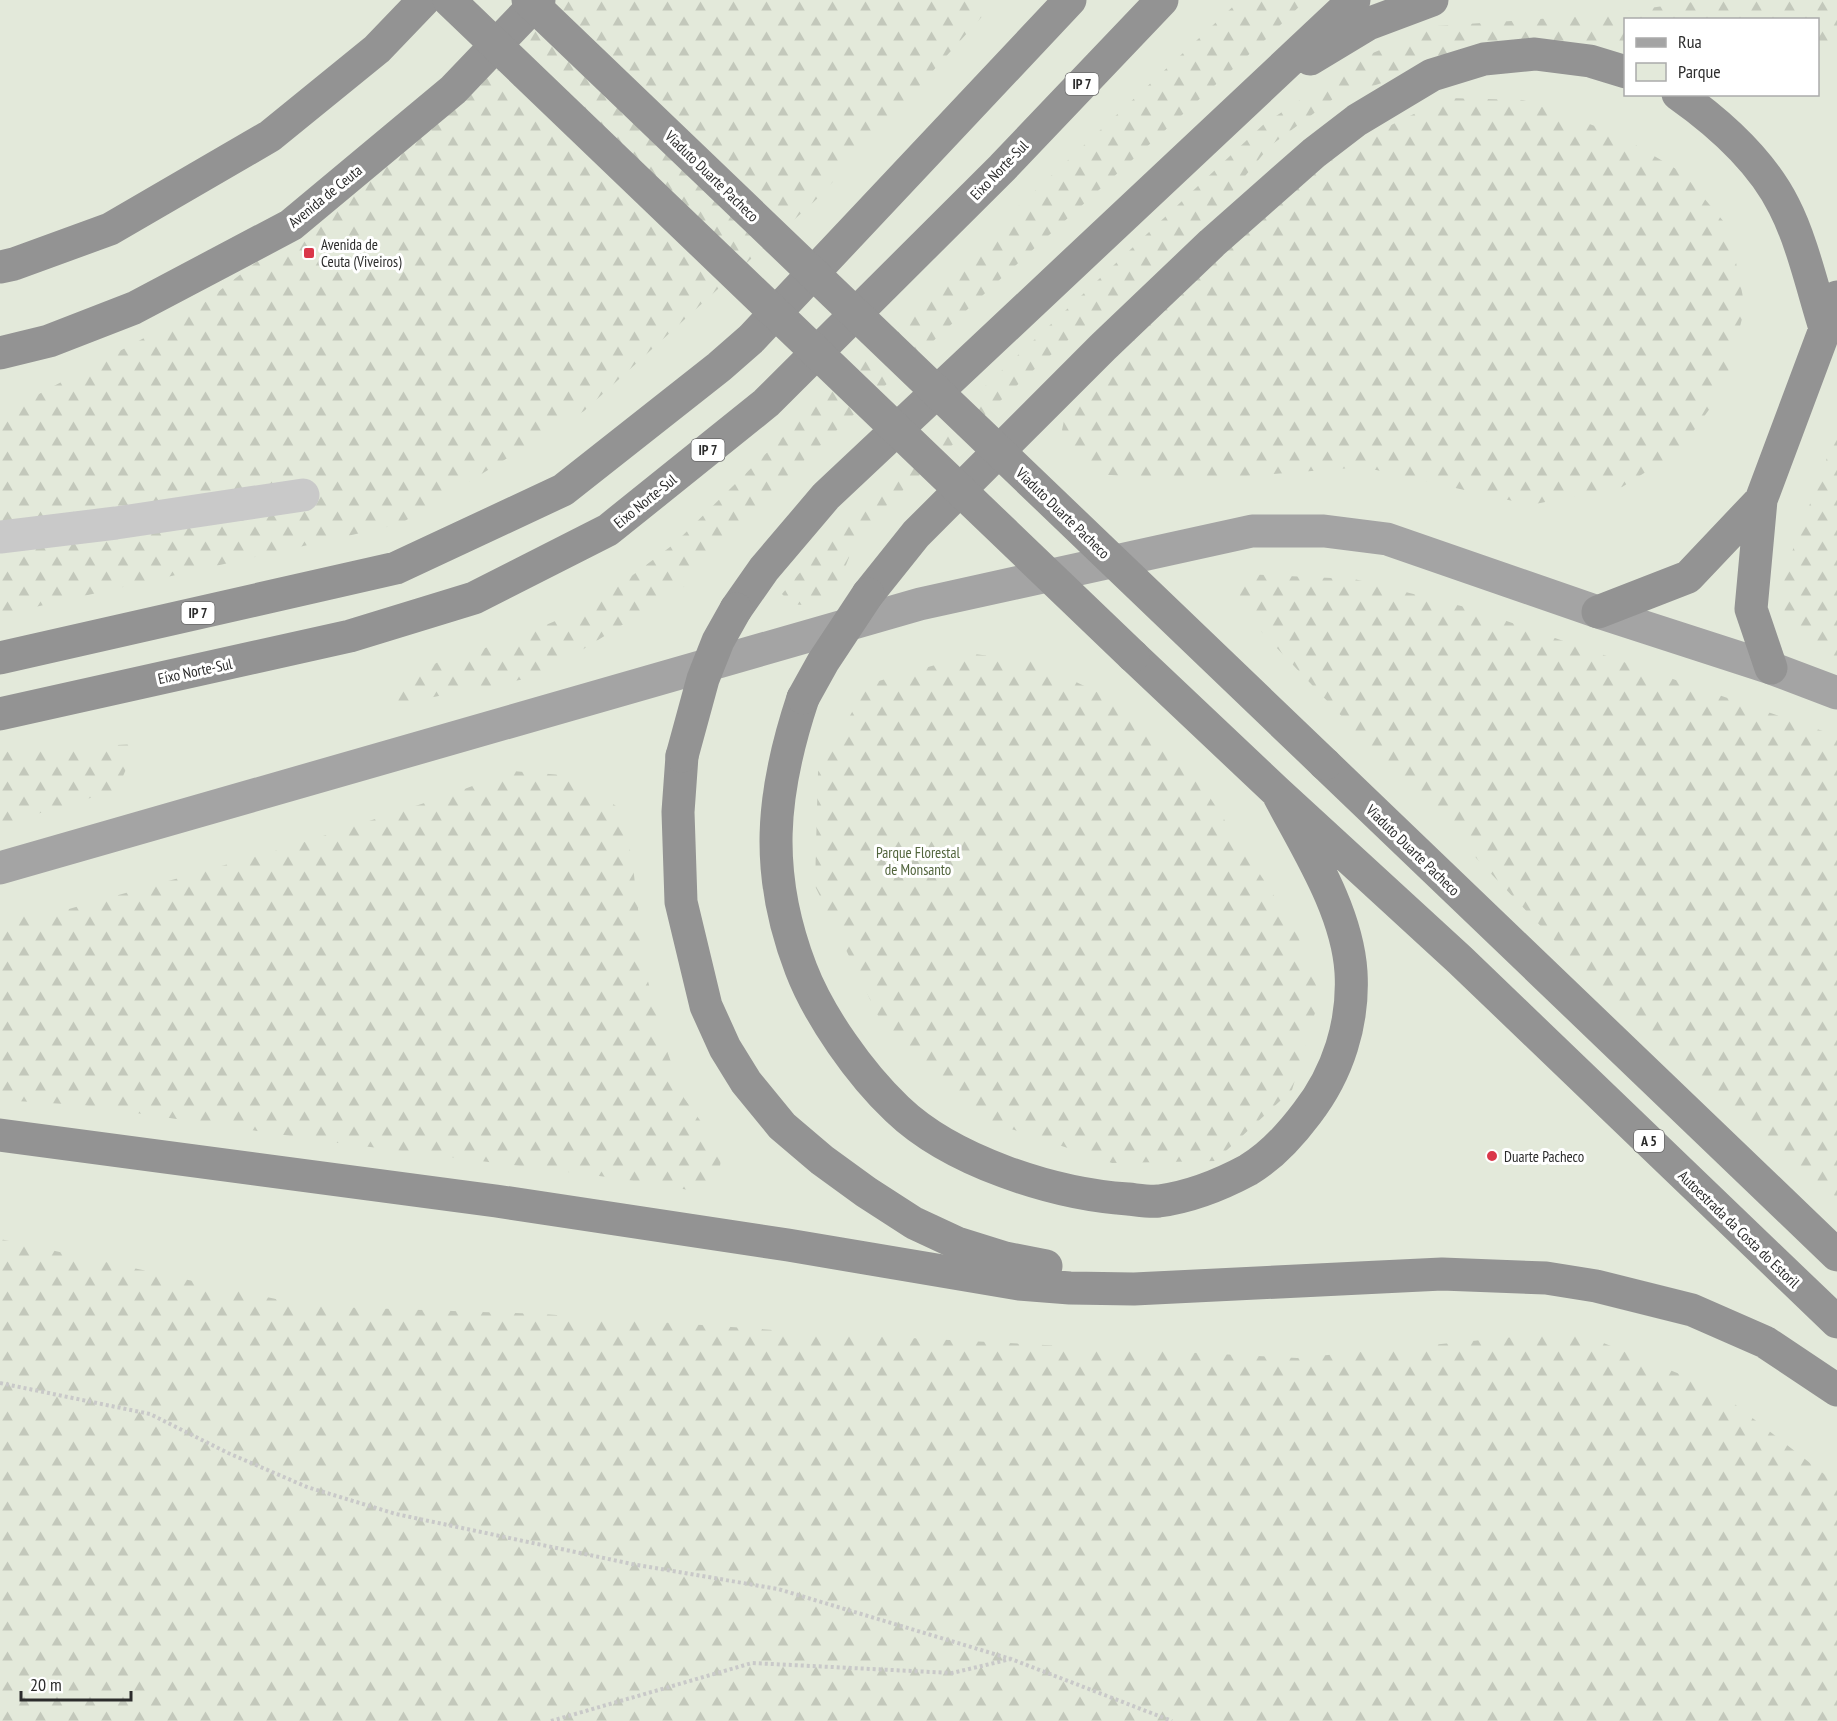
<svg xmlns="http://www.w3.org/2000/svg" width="1837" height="1721" font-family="'PT Sans Narrow',sans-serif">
<defs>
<pattern id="forest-firs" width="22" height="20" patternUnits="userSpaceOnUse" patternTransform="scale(1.5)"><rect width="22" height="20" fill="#e3e9da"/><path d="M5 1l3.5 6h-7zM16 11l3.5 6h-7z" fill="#c3c8bb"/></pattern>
</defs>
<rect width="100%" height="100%" fill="#fff"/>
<path fill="#e3e9da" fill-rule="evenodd" d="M0,0H1837V1721H0ZM1626,20H1818V94H1626Z"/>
<path fill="url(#forest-firs)" d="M551,0H997L819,197L584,411L400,524L0,615V406L22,403L191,313L443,116Z
M1240,0H1306L1265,40L996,283L769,493L685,586L540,676L398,704L395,686L438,662L508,641L593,605L674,544L1008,216Z
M1707,0H1837V39L1831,44L1818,41V20H1626L1625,45L1516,39L1333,99L1270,146L1187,246L1145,274L1038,366L885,507L850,555L837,587L815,606L791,604L782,594L849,514L1264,124L1368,55L1437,26L1599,15Z
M1447,98L1523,100L1617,134L1683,173L1729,228L1745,307L1724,389L1679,451L1622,487L1530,505L1363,467L1182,481L1098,474L1070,455L1062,430L1068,402L1090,372L1122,352L1284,188L1358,141Z
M1837,431V664L1811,649L1797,632L1784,610L1780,591L1785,571Z
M1243,574L1354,579L1469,608L1837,736V1198L1609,998L1238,607Z
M974,654L1032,661L1118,702L1188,764L1295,928L1320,996L1292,1090L1215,1161L1112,1163L976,1117L880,1020L815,886L818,772L868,684Z
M137,744L117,790L0,825V753L14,750Z
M512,771L574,776L623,811L633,867L646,974L666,1048L684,1098L722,1151L718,1182L689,1190L615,1178L331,1142L82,1105L0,1100V915L44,916L289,847L446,796Z
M0,1239L308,1306L542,1314L832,1334L1297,1358L1574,1331L1714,1388L1837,1484V1721H0Z"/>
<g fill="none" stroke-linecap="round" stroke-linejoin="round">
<path stroke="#c9c9c9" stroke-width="4" stroke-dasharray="3 3" stroke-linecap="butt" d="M0,1383L150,1414L228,1453L307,1487L396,1514L632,1564L778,1589L1011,1659L1172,1721
M551,1721L752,1663L952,1673L1011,1659"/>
<path stroke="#c9c9c9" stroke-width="33" d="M0,537L116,523L303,495"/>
<path stroke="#a4a4a4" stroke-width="33" d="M0,868L920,604L1252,531H1324L1387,539L1598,612L1771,668L1837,693"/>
<path stroke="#939393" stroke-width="33" d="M1310,59L1368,24L1432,0
M1678,94C1719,123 1761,160 1784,206C1802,241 1813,290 1825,328
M0,267L14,264L110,229L270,136L377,49L424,0
M0,353L49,341L134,308L291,225L453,90L539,0
M868,594L916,534L1103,347L1212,243L1314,153L1357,120L1432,75L1484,59L1535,54L1590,61L1626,72
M736,609L764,569L826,496L1354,0
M1598,612L1688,577L1761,500
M1133,656L1277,792L1460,960L1837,1322
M0,658L396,568L563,490L719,367L751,339L1070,0
M1771,668L1751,609L1761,500L1837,297
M803,698C771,794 764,873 801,969C819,1016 860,1074 897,1109C951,1161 1053,1194 1128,1199C1138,1200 1149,1202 1159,1201C1189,1197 1222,1184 1248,1170C1270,1157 1292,1133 1307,1113C1338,1073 1354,1023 1351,972C1347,909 1305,846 1277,792
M0,714L350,636L474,598L608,530L766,403L1002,168L1162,0
M682,756L678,812L681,902L706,1006L725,1048L746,1082L782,1126L822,1160L866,1192L914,1223L957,1243L1005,1258L1046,1266
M1325,764L1837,1255
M0,1135L496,1201L788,1245L1019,1284L1070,1288L1134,1289L1442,1274L1546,1278L1596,1286L1692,1310L1765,1342L1837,1390"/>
<path stroke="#939393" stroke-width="33" d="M449,0L1133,656
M528,0L1325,764
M803,698L823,662L868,594
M682,756L703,679L718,641L736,609"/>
</g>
<g fill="#da374a" stroke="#fff" stroke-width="2">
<rect x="303" y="247" width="12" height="12" rx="3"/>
<circle cx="1492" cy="1156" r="6"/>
</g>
<g text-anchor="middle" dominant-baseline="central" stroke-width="6" stroke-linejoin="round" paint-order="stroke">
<g fill="#fff" stroke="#6b6b6b" stroke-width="1.5">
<rect x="1065.5" y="73" width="33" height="22" rx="4.5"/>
<rect x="691.5" y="439" width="33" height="22" rx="4.5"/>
<rect x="181.5" y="602" width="33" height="22" rx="4.5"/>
<rect x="1634" y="1130" width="30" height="22" rx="4.5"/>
</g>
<g font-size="14" font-weight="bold" fill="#2c2c2c">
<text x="1082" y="84">IP 7</text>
<text x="708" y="450">IP 7</text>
<text x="198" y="613">IP 7</text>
<text x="1649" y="1141">A 5</text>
</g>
<g font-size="15" fill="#2c2c2c" stroke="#fff">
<text transform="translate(999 170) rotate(-46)">Eixo Norte-Sul</text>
<text transform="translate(712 176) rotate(44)">Viaduto Duarte Pacheco</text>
<text transform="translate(325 196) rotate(-39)">Avenida de Ceuta</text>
<text transform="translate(645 501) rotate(-39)">Eixo Norte-Sul</text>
<text transform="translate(1063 513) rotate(44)">Viaduto Duarte Pacheco</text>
<text transform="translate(195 671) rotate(-12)">Eixo Norte-Sul</text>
<text transform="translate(1413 850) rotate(44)">Viaduto Duarte Pacheco</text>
<text transform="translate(1739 1229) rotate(44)">Autoestrada da Costa do Estoril</text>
</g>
<g font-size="15" fill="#2c2c2c" stroke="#fff" text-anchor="start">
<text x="321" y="244">Avenida de<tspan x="321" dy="17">Ceuta (Viveiros)</tspan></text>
<text x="1504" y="1156">Duarte Pacheco</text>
</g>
<g font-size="15" fill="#51643c" stroke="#fff">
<text x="918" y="852">Parque Florestal<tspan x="918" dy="17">de Monsanto</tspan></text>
</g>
</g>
<rect x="1624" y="18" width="195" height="78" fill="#ffffff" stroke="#ababab" stroke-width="1.5"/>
<rect x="1636" y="38" width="30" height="9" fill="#a4a4a4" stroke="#ababab" stroke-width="1.5"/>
<text x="1678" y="48" font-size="18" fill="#2c2c2c">Rua</text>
<rect x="1636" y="63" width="30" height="18" fill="#e3e9da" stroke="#ababab" stroke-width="1.5"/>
<text x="1678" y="78" font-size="18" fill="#2c2c2c">Parque</text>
<path d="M21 1691v9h110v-9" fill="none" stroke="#2c2c2c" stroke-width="3"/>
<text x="30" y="1691" font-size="18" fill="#2c2c2c" stroke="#ffffff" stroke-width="4.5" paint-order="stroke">20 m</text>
</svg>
